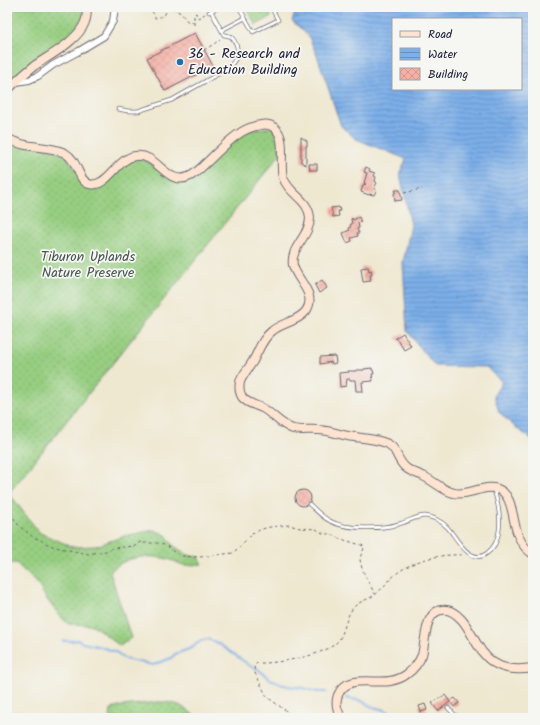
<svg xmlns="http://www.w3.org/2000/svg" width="540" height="725" font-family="Kalam,sans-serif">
<defs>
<pattern id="grass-dots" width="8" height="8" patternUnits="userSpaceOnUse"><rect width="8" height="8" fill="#97ce81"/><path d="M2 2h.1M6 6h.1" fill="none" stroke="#82b170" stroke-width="1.8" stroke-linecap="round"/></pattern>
<pattern id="water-rules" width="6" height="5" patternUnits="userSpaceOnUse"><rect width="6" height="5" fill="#7dafe9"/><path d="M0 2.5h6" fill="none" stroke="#668ebe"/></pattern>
<pattern id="building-cross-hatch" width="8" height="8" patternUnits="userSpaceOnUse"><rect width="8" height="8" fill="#f5b0a4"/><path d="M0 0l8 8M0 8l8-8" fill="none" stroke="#d2978e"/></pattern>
</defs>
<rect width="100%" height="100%" fill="#f6f6f2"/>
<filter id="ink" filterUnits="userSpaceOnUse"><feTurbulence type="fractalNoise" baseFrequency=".025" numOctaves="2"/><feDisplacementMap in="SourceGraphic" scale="8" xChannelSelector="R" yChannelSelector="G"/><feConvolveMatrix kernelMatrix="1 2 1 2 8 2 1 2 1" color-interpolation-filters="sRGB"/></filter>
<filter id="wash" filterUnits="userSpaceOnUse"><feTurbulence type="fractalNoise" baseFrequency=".012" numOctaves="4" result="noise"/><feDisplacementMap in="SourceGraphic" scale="16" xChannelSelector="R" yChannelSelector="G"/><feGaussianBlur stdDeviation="0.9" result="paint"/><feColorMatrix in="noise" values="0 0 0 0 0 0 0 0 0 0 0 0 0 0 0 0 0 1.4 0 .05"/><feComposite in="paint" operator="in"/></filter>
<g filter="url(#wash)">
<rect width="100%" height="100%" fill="#efe8d1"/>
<path fill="url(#grass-dots)" stroke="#5c785e" d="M7,7H87L85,23L7,91Z
M246,7H266L271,17L256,25Z
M273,127L281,153L9,493L24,513L40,533L73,547L96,546L124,536L154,530L166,535L174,546L188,555L198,557L202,564C196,564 189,566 183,565C179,564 175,561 171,560C151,554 125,555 110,572L131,638L120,646L93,625L68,624L59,615L46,598L37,583L16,563H7V138L63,152L80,176L92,184L135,156L183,179L242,131Z
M158,702C176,702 183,705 197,718H110L111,709L122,706Z"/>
<path fill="url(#water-rules)" stroke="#506892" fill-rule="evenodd" d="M298,7H533V440L516,428L499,412L494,395L502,382L486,367L435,366L407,331L403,263L411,225L400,174L406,159L356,139L341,126L318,58L308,35L292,21L294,15L300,11ZM393,19H521V89H393Z"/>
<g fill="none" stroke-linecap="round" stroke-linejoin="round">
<path stroke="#7dafe9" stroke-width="2" d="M63,641H70L78,640L83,643L101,647L116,652L120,656L125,659L153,665L171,658L175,654L192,648L196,644L203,640L208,639L219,644L242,660L250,666L258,669L267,677L272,680L276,681L280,684L288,686L303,688L317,692H326
M346,698L362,701L372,707L382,709L393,714L397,718"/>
</g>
<g id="blocks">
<path fill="url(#building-cross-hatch)" d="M195,33L213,66L165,91L147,58Z
M301,137L307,141V146H306V165L301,162Z
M309,164H317V170H310Z
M366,167L370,169L369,171L375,173L374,176L376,177L375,181L377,183L374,188L376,191L374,195L369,194V195L361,192L363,185L366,184L364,183L367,173L364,172Z
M395,190H400L402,200L395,201L394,193L396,192Z
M339,207L340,211H338L339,216L333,217L331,208Z
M359,217L361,222L358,223L359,228L357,229L359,233H357L358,236L351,238L352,241L347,243L343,233L350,230L349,228L351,227L350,225L352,224L351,219L352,218L353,220Z
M368,267L369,271L371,270L372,275H370L371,281L363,282L361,268Z
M322,280L327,288L319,293L315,285Z
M403,333L411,346L404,350L398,340H397L395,338Z
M335,356L336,363L332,364L331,362L320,364V357Z
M372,368V370H373L374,374H372L373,381L362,382L363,391H356L355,380H350V379H347L346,386L340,387L339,373L349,372L348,371H356V370H364V369Z
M295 498a8 8 0 1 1 16 0a8 8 0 1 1-16 0Z
M445,695L450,702L438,711L432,703Z
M455,698L459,703L454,707L450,701Z
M425,704L427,710L421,712L419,706Z"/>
</g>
</g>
<g filter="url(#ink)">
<use href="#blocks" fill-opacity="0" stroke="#6a6770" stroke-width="1"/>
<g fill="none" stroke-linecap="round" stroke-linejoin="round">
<g stroke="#6a6770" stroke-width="4.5">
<path id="lane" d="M239,7L253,32L278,20L271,7
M209,12L219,7
M222,30L245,18
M118,109L128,111H138L172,100L227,69C234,63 240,54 236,44C233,38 231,35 224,35L211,11
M309,504C316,510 322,517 330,521C346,530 382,529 399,524C408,522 416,516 425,516C433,517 441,521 447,527C456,536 466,560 482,556C487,554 492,549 495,544C503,528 499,506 494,490
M448,708L458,718"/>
</g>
<g stroke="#6a6770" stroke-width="8">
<path id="street" d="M16,82L29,80L38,76L53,65L79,51L104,36L113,21L115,7"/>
</g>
<g stroke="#6a6770" stroke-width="10">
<path id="secondary" d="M7,91C15,82 24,74 34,66C50,55 78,41 85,22C87,17 87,12 87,7
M7,138C26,150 47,144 65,153C79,161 77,180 89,184C107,189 117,158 135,156C157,152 166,186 188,177C194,175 199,170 204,165C221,150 237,128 261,125C266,124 271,125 275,128C287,139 279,163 283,177C288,194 309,199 310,218C310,236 290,247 293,265C296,280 318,294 306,311C299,321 281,323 272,331C262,339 259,350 253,361C249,368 243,374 240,382C239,387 239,392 242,397C247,404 257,405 264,409C274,415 281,425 293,429C301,431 309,429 318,430C328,430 338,434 348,436C359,438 371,438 383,442C398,446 395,458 405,467C410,472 417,473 423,476C434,481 443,491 454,493C470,497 488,480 503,492C510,498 511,507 513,515C516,531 519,545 533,554
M342,718C337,711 335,703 338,695C347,674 373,684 390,681C396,680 402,678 407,674C414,669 419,662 422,655C426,641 424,606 447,610C454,611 458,616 462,620C468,627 472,636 477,644C490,667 507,672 533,668"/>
</g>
<path stroke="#6a6770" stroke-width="1" stroke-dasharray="3 3" stroke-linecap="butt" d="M129,7L149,9L155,15V18L164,16L168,7
M174,7L175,10L181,13L188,22H194
M194,25V14L196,13L198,18L205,14
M204,50L214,44L220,39
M404,193L422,189
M7,508L19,526L34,538L40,539L43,542L55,547L88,554L106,551L113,548L135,546L140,542L143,543H158L167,546L174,552L182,556L200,557L233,553L253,533L262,529L270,527L289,525L300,528L316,529L324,534H330L341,539L361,545L364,546C364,551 361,554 360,558C360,569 370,585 375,594
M296,718L267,697L255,673L254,666L257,663C275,664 326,656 338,641C346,631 345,615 355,606C360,601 370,599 376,594C384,587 391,577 400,571C419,558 442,554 464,555"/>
<use href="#lane" stroke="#fff" stroke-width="3"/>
<use href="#street" stroke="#fff" stroke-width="6"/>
<use href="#secondary" stroke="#fde4d1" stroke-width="8"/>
</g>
</g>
<circle fill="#1f6fb2" stroke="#f6f6f2" stroke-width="1.5" cx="180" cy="62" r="4"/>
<g text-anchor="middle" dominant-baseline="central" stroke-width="3.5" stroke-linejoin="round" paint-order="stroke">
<g font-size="14" fill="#22223b" stroke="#f6f6f2" text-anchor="start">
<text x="188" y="54">36 - Research and<tspan x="188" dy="16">Education Building</tspan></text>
</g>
<g font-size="14" fill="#455650" stroke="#f6f6f2">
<text x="88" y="257">Tiburon Uplands<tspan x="88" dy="16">Nature Preserve</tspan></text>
</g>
</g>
<rect width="540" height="725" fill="none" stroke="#f6f6f2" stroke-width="24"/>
<rect x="392" y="18" width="130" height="72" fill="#f6f6f2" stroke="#a1a1a9"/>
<rect x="400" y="31" width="20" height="6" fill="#fde4d1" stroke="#a1a1a9"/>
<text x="428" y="38" font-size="12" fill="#22223b">Road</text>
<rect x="400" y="48" width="20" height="12" fill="url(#water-rules)" stroke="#a1a1a9"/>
<text x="428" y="58" font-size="12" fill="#22223b">Water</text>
<rect x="400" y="68" width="20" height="12" fill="url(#building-cross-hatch)" stroke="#a1a1a9"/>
<text x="428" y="78" font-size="12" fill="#22223b">Building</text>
</svg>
